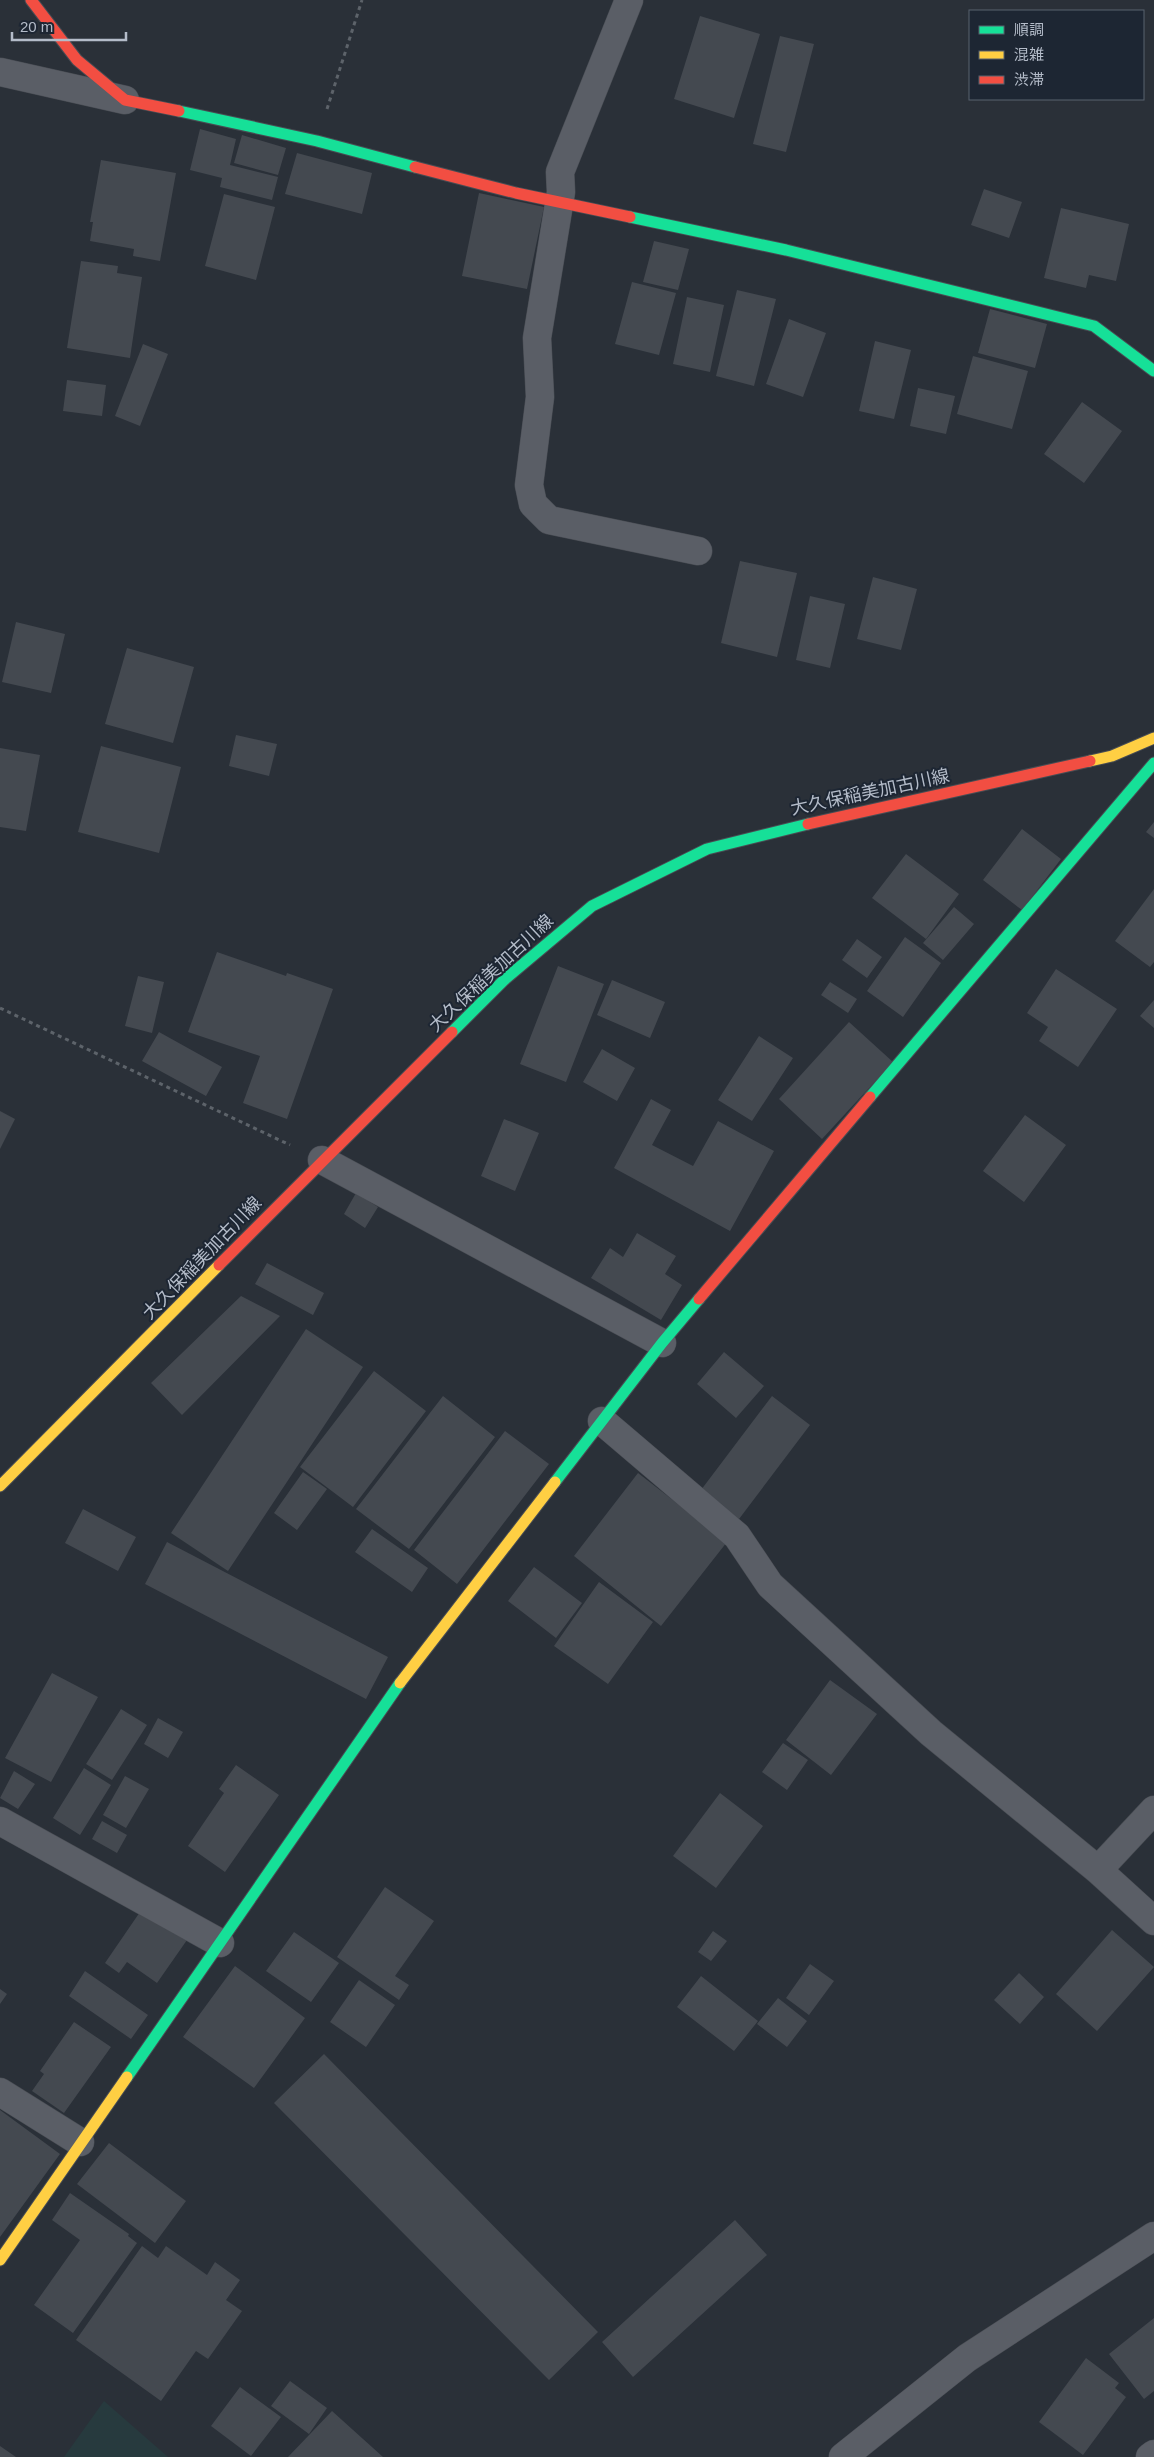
<svg xmlns="http://www.w3.org/2000/svg" width="1154" height="2457" font-family="Helvetica,'Noto Sans JP',sans-serif">
<rect width="100%" height="100%" fill="#2a3038"/>
<path fill="#273a3e" d="M104,2401L168,2457H64Z"/>
<path fill="#444950" d="M700,16L760,34L734,118L674,99Z
M780,36L814,44L786,152L753,144Z
M200,129L236,139L230,165L278,177L272,200L220,187L222,178L190,170Z
M242,135L286,148L278,175L234,163Z
M297,153L372,173L362,214L285,194Z
M101,160L176,173L160,261L133,256L134,249L90,241L93,222H90Z
M984,189L1022,202L1009,238L971,225Z
M479,193L544,207L527,289L462,276Z
M224,194L275,207L256,280L205,266Z
M1061,208L1129,224L1116,281L1089,275L1086,288L1044,278Z
M654,241L689,249L678,290L643,282Z
M81,261L118,266L117,273L142,277L130,358L67,348Z
M632,282L676,293L659,355L615,344Z
M737,290L776,299L754,386L716,376Z
M687,297L724,305L710,372L673,364Z
M990,309L1047,324L1035,368L978,353Z
M789,319L826,333L803,397L766,384Z
M875,341L911,350L894,419L859,411Z
M143,344L168,354L140,426L115,416Z
M973,356L1028,371L1012,429L957,414Z
M67,380L106,385L102,416L63,411Z
M918,388L955,396L946,434L910,426Z
M1082,402L1122,431L1084,483L1044,454Z
M740,561L797,573L777,657L721,643Z
M873,577L917,589L901,650L857,639Z
M810,596L845,604L830,668L796,660Z
M16,622L65,634L51,693L2,682Z
M127,648L194,667L173,743L105,724Z
M236,735L277,744L269,776L229,766Z
M101,746L181,767L159,853L78,832Z
M0,748L40,755L26,831L0,827Z
M1154,822V838L1146,832Z
M1022,829L1061,859L1022,910L983,880Z
M906,854L959,894L926,939L872,898Z
M1154,889V962L1150,967L1115,941Z
M954,907L974,924L943,960L923,943Z
M905,937L941,963L903,1017L867,991Z
M857,939L882,957L867,978L842,960Z
M217,952L286,976L287,973L333,989L287,1119L243,1103L260,1056L188,1032Z
M558,966L604,984L566,1082L520,1064Z
M1056,969L1117,1009L1078,1067L1039,1041L1048,1027L1027,1013Z
M138,976L164,982L152,1033L125,1026Z
M612,980L665,1002L650,1038L597,1015Z
M830,982L857,999L848,1013L821,995Z
M1154,1000V1028L1140,1016Z
M849,1022L893,1062L822,1139L779,1099Z
M159,1032L222,1067L206,1096L142,1061Z
M759,1036L793,1058L752,1121L718,1100Z
M602,1049L635,1068L617,1101L583,1082Z
M651,1099L671,1110L652,1145L693,1166L718,1121L774,1151L730,1231L614,1168Z
M0,1111L15,1119L0,1149Z
M1025,1115L1066,1145L1024,1202L983,1171Z
M504,1119L539,1133L515,1191L481,1176Z
M356,1193L378,1207L365,1228L344,1214Z
M637,1233L676,1256L665,1274L682,1285L661,1320L591,1278L610,1248L623,1257Z
M267,1263L324,1293L313,1315L255,1284Z
M241,1296L280,1316L182,1415L151,1383Z
M306,1329L363,1367L228,1571L171,1533Z
M724,1352L764,1386L736,1418L697,1384Z
M374,1371L426,1411L353,1507L300,1467Z
M443,1396L495,1437L409,1549L356,1509Z
M772,1396L810,1425L736,1523L698,1494Z
M505,1431L549,1464L457,1584L414,1550Z
M303,1472L327,1489L297,1530L274,1513Z
M638,1473L727,1542L661,1626L574,1556Z
M83,1509L136,1537L118,1571L65,1543Z
M372,1529L428,1568L412,1592L355,1552Z
M167,1542L388,1657L366,1699L145,1584Z
M534,1567L582,1603L556,1638L508,1601Z
M599,1582L653,1622L608,1684L554,1646Z
M52,1673L98,1697L51,1782L5,1758Z
M830,1680L877,1714L831,1775L786,1740Z
M121,1709L147,1725L112,1780L86,1764Z
M158,1718L183,1732L168,1758L144,1744Z
M783,1743L808,1760L787,1790L762,1772Z
M236,1765L279,1795L225,1872L188,1846L224,1793L219,1789Z
M84,1768L111,1785L80,1835L53,1818Z
M14,1771L35,1784L18,1809L0,1798Z
M125,1776L149,1789L126,1828L103,1815Z
M720,1793L763,1826L716,1888L673,1856Z
M102,1821L127,1835L117,1853L92,1839Z
M385,1887L434,1921L395,1976L409,1985L399,2000L337,1957Z
M142,1909L187,1940L157,1983L127,1962L119,1973L105,1963Z
M1112,1930L1154,1967L1097,2031L1056,1994Z
M713,1931L727,1941L711,1961L698,1952Z
M294,1932L339,1963L311,2002L266,1971Z
M810,1964L834,1981L809,2015L786,1998Z
M235,1966L305,2018L254,2088L183,2037Z
M85,1971L148,2015L131,2039L69,1996Z
M1019,1973L1044,1997L1020,2024L994,2000Z
M701,1976L758,2021L734,2051L677,2007Z
M359,1980L395,2005L366,2047L330,2022Z
M0,1989L7,1994L0,2004Z
M778,1998L807,2021L787,2047L757,2024Z
M74,2022L111,2047L64,2113L32,2091L44,2074L40,2071Z
M324,2054L598,2332L549,2380L274,2103Z
M0,2110L60,2154L0,2237Z
M109,2143L186,2201L155,2243L77,2184Z
M70,2193L129,2234L128,2236L137,2243L73,2333L34,2305L80,2240L52,2220Z
M735,2220L767,2255L633,2377L602,2342Z
M142,2246L158,2258L166,2246L207,2275L215,2262L240,2280L226,2300L242,2311L208,2359L196,2351L161,2401L76,2340Z
M1154,2318V2391L1144,2399L1109,2354Z
M1086,2358L1119,2383L1115,2388L1126,2397L1083,2455L1039,2422Z
M290,2381L327,2408L309,2434L271,2406Z
M240,2387L281,2417L251,2456L211,2426Z
M332,2411L383,2457H288Z
M0,2446L16,2457H0Z"/>
<g fill="none" stroke-linecap="round" stroke-linejoin="round">
<g stroke="#484c53" stroke-width="29">
<path id="street" d="M629,0L560,172L561,192L537,338L540,397L529,485L533,504L549,520L698,551
M0,72L125,100
M322,1160L662,1343
M602,1421L737,1536L770,1585L931,1733L1098,1870L1154,1921
M0,1821L220,1943
M1098,1870L1154,1810
M0,2092L80,2142
M843,2457L967,2358L1154,2236
M1150,2457L1154,2454"/>
</g>
<g stroke="#484c53" stroke-width="13">
<path id="fast" d="M179,111L317,141L415,167
M630,217L786,250L1094,326L1154,371
M452,1032L504,980L592,906L707,849L808,824
M870,1097L1154,763
M555,1482L662,1343L699,1299
M127,2077L400,1683"/>
</g>
<g stroke="#484c53" stroke-width="13">
<path id="slow" d="M1090,761L1112,756L1154,738
M0,1486L219,1265
M400,1683L555,1482
M0,2260L127,2077"/>
</g>
<g stroke="#484c53" stroke-width="13">
<path id="jam" d="M31,0L77,60L125,100L179,111
M415,167L516,193L630,217
M808,824L1090,761
M219,1265L452,1032
M699,1299L870,1097"/>
</g>
<path stroke="#5d636a" stroke-width="3" stroke-dasharray="4 4" stroke-linecap="butt" d="M327,109L362,0
M0,1008L290,1145"/>
<use href="#street" stroke="#5a5e66" stroke-width="28"/>
<use href="#fast" stroke="#16e098" stroke-width="11"/>
<use href="#slow" stroke="#ffcf43" stroke-width="11"/>
<use href="#jam" stroke="#f24e42" stroke-width="11"/>
</g>
<g text-anchor="middle" dominant-baseline="central" stroke-width="4" stroke-linejoin="round" paint-order="stroke">
<g font-size="18" fill="#b4bcc9" stroke="#1d2633">
<text transform="translate(870 792) rotate(-12)">大久保稲美加古川線</text>
<text transform="translate(491 973) rotate(-43)">大久保稲美加古川線</text>
<text transform="translate(202 1258) rotate(-46)">大久保稲美加古川線</text>
</g>
</g>
<rect x="969" y="10" width="175" height="90" fill="#1d2633" stroke="#59626f"/>
<rect x="979" y="26" width="25" height="8" fill="#16e098" stroke="#59626f"/>
<text x="1014" y="35" font-size="15" fill="#b4bcc9">順調</text>
<rect x="979" y="51" width="25" height="8" fill="#ffcf43" stroke="#59626f"/>
<text x="1014" y="60" font-size="15" fill="#b4bcc9">混雑</text>
<rect x="979" y="76" width="25" height="8" fill="#f24e42" stroke="#59626f"/>
<text x="1014" y="85" font-size="15" fill="#b4bcc9">渋滞</text>
<path d="M12 32v8h114v-8" fill="none" stroke="#b4bcc9" stroke-width="2.5"/>
<text x="20" y="32" font-size="15" fill="#b4bcc9" stroke="#1d2633" stroke-width="4" paint-order="stroke">20 m</text>
</svg>
